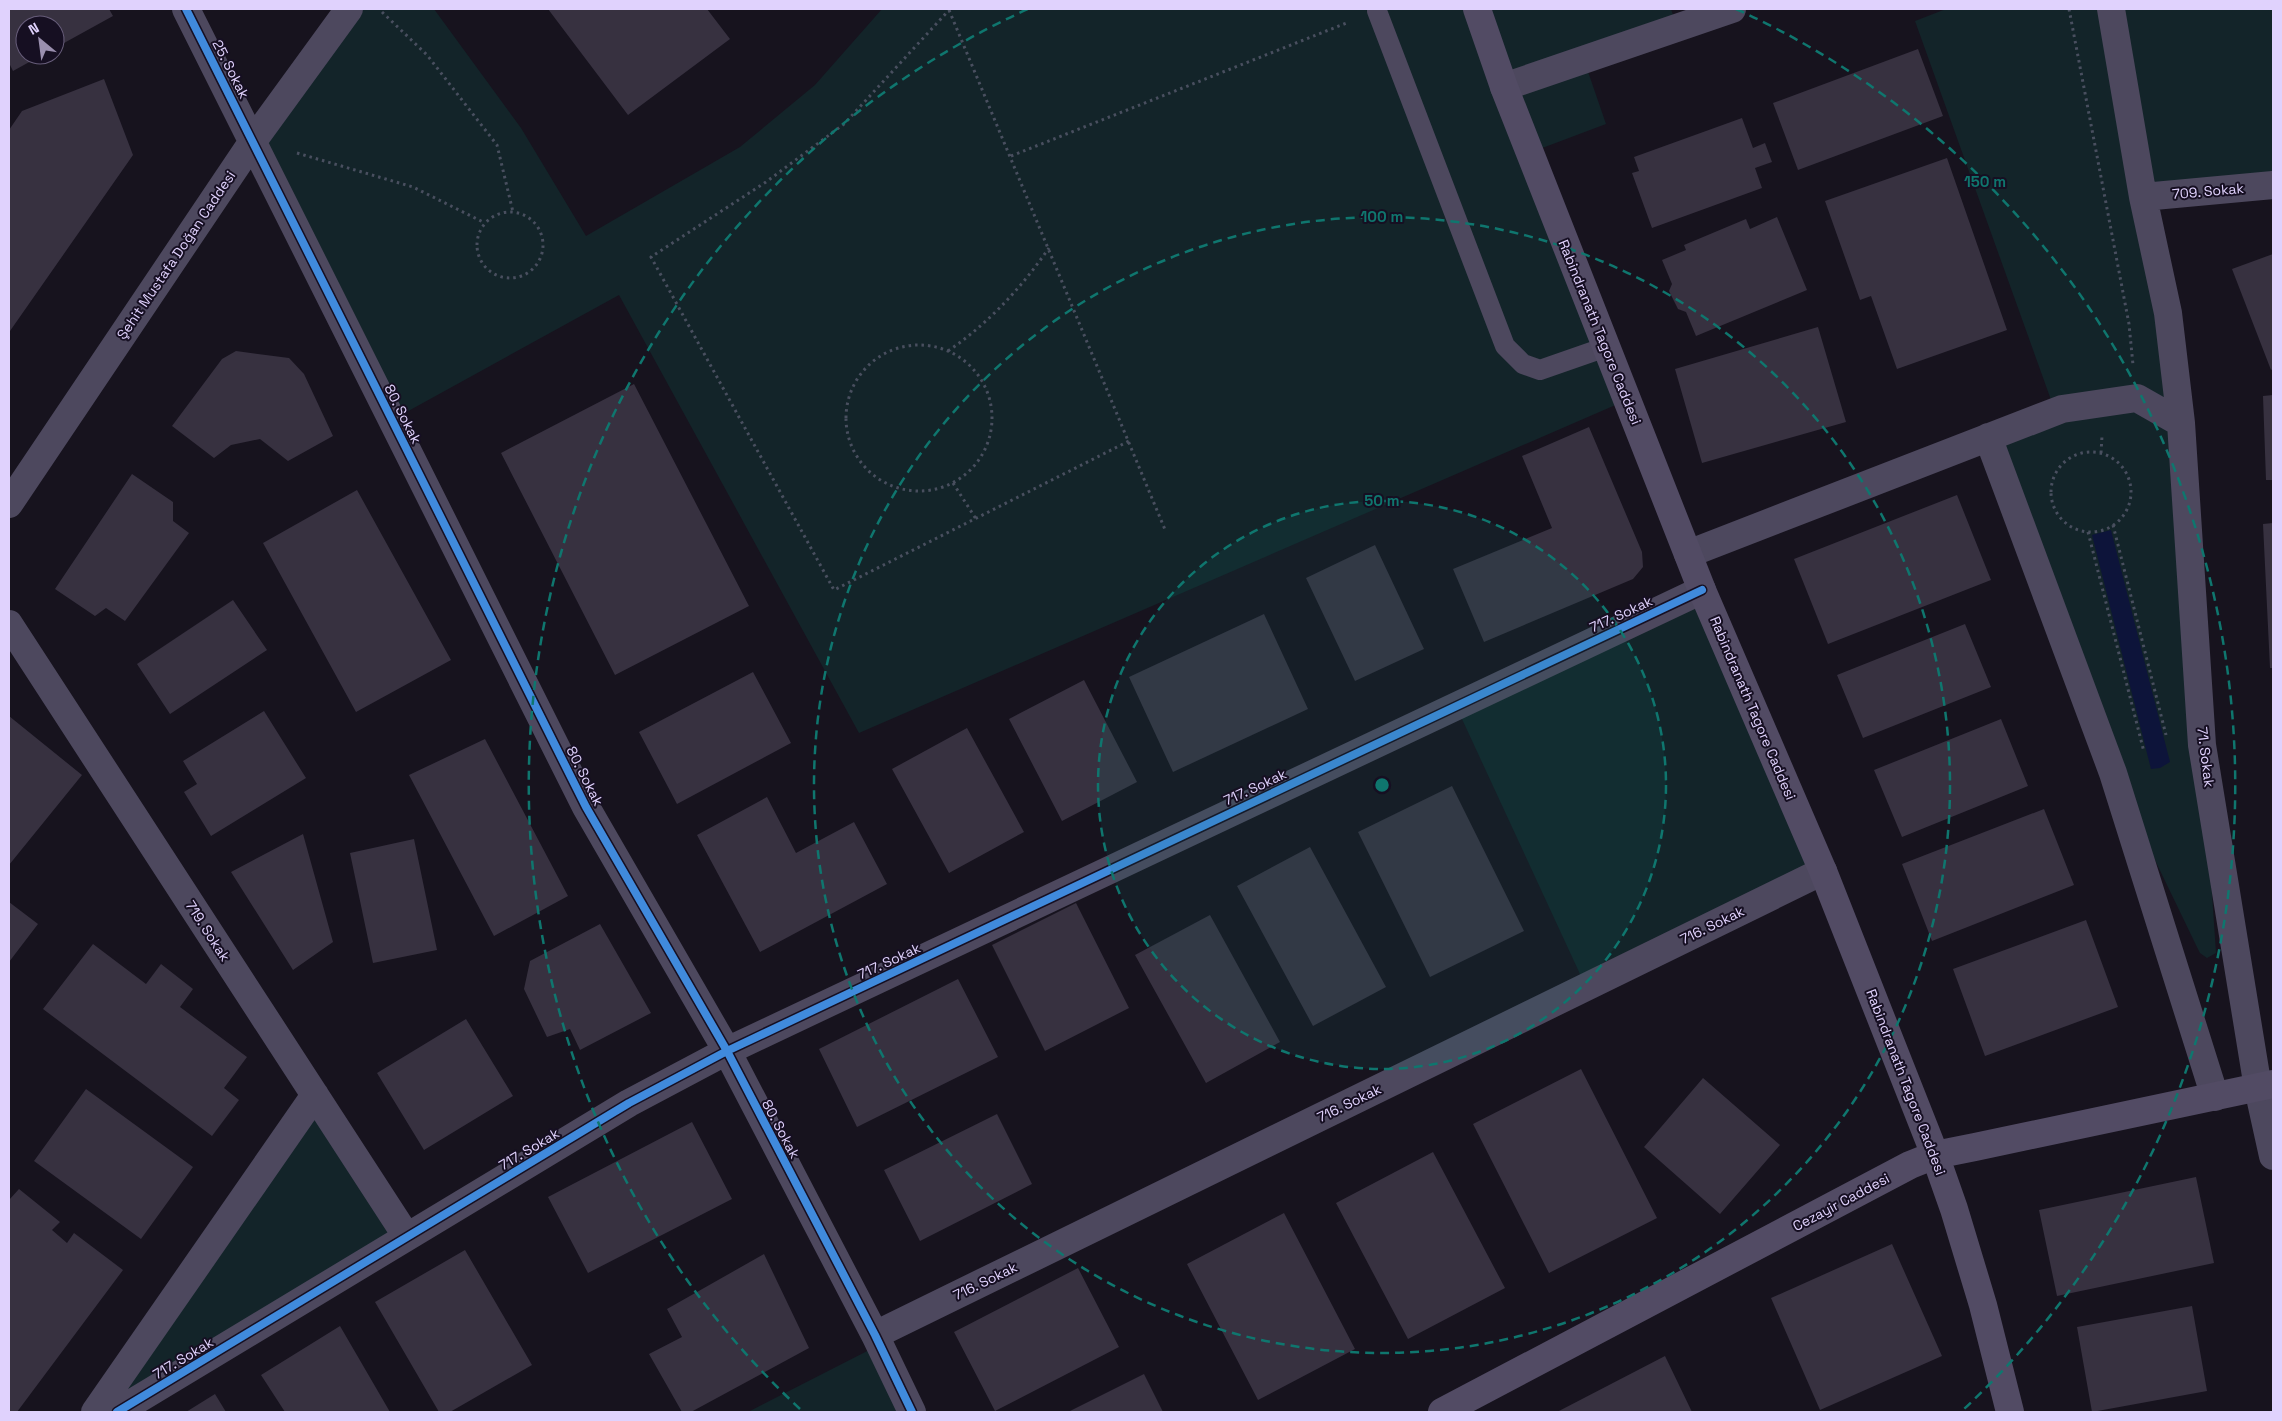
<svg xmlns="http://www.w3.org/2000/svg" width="2282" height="1421" font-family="'Space Grotesk',sans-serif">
<rect width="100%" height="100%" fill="#17131e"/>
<path fill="#132429" d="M349,9H434L521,128L586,236L740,147L815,85L882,9H1671L1677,27L1584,60L1606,124L1529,153L1627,400L859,733L619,295L392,420L253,141Z
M1946,9H2273V185L2144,197L2202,745L2216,953L2207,958L2200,953L2195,943L2113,773L1988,437L2055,411L1915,21Z
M1704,590L1823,871L1586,987L1456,706Z
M315,1095L407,1237L95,1412Z
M879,1345L912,1412H748Z"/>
<path fill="#0d143a" d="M2111,530L2170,762L2160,768L2151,769L2092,535Z"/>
<path fill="#373140" d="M9,9H109L113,16L55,48V25H25V55H42L13,71L9,63Z
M548,9H707L730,39L628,115Z
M1918,49L1943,116L1798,170L1773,103Z
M104,79L133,155L10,331L9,130L22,111Z
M1742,118L1753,148L1765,143L1772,162L1755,168L1762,188L1652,228L1632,173L1639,171L1634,157Z
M1947,158L2007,330L1897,369L1871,296L1860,300L1825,201Z
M1777,217L1807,290L1696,336L1686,312L1678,309L1669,291L1672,284L1662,260L1686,250L1684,245L1746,219L1750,229Z
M2273,254V369L2271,370L2232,269Z
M1818,327L1846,422L1702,463L1675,369Z
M236,351L289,358L304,374L333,436L288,461L260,439L231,445L214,458L172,426L222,359Z
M634,384L749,606L615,675L501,453Z
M2273,395V480H2266L2263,396Z
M1589,427L1642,552L1643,567L1633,579L1484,642L1453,569L1552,528L1522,456Z
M132,474L173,502V521L189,533L125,621L106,608L95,616L55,589Z
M357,490L451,660L356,712L263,543Z
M1957,495L1991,580L1828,644L1794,559Z
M2273,523V668H2270L2263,524Z
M1375,545L1424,649L1355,681L1306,578Z
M233,600L267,650L170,714L137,664Z
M1264,614L1308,709L1173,772L1129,677Z
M1965,624L1991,687L1863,738L1837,675Z
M753,672L791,743L677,804L639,732Z
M1084,680L1137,782L1062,821L1009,719Z
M264,711L306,778L211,836L184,792L197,784L183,761Z
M9,716L82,775L9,865Z
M2001,719L2028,786L1902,837L1874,770Z
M967,728L1024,832L949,873L892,769Z
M485,739L568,896L494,936L409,775Z
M1452,786L1524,931L1430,977L1358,832Z
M767,797L796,853L854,822L887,884L760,952L697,835Z
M2044,809L2074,885L1932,941L1902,864Z
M303,834L333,942L293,970L231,872Z
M414,839L437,950L373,963L350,853Z
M1310,847L1386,987L1313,1026L1237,886Z
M9,902L38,924L9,962Z
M1076,903L1129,1008L1045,1051L992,945Z
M1210,915L1280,1042L1206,1083L1135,955Z
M2086,920L2118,1007L1985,1056L1953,969Z
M600,924L651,1013L580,1050L570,1029L547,1037L524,989L530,961Z
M93,944L146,984L161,964L193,989L180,1007L247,1057L224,1088L239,1100L212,1136L43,1009Z
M958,979L998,1057L857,1127L819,1049Z
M466,1019L513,1096L424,1150L377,1073Z
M1581,1069L1657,1218L1549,1273L1473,1124Z
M1703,1078L1780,1145L1720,1214L1644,1147Z
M86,1089L193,1167L141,1239L34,1161Z
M997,1114L1032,1184L920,1241L884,1170Z
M692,1122L732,1199L588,1273L548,1197Z
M1433,1152L1505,1288L1408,1339L1336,1203Z
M2196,1177L2214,1263L2057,1296L2039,1210Z
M19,1189L60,1222L52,1230L67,1243L74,1233L123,1270L17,1412H9V1200Z
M1284,1213L1355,1349L1258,1400L1187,1264Z
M1892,1244L1942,1356L1820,1410L1771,1298Z
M465,1250L532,1365L450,1412H439L375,1302Z
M764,1254L809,1348L691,1412H682L649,1354L682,1337L667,1309Z
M1078,1268L1119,1347L995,1411L954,1332Z
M2192,1306L2207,1391L2092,1412L2077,1327Z
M340,1326L390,1412H285L261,1375Z
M1665,1356L1692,1412H1557Z
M1144,1374L1163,1412H1068Z
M215,1394L226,1412H186Z"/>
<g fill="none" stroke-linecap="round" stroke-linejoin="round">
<path stroke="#494f5f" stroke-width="3" stroke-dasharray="2.5 4" stroke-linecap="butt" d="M950,9L844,124L766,182L651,257L834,590L1129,441
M2069,9L2129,324L2133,365
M949,10L1166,532
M382,12L427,55L497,145L513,212
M297,153L413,187L485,223
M1011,156L1349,22
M477 245a33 33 0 1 1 66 0a33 33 0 1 1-66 0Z
M846 418a73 73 0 1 1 146 0a73 73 0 1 1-146 0Z
M948,351C989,323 1021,288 1049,248
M2051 492a40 40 0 1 1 80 0a40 40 0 1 1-80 0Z
M2101,453L2102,436
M953,483L976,519
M2113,525L2166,735
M2088,532L2144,752"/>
<path stroke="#4d485e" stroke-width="20" d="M1377,11L1505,346L1523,364L1540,370L1606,347"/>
<path stroke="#4d485e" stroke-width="28" d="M186,9L586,807L727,1051L875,1335L912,1412
M2111,9L2143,197L2168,313L2181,423L2202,745L2258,1088L2273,1156
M1504,87L1732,9
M2143,197L2273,185
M1988,437L2113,773L2215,1097
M9,504L253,141L349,9
M1688,554L2062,409L2137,398L2181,423
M9,624L407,1237
M875,1335L1823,871
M95,1412L315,1095
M117,1412L629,1103L727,1051L1702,590"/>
<path stroke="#524b64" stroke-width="28" d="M1477,9L1504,87L1702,590L1823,871L1935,1155L1954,1209L1983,1305L2010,1412
M1442,1412L1910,1165L1935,1155L1975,1147L2273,1084"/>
<g stroke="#160f22" stroke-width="11">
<path id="cycleway" d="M186,9L586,807L727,1051L875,1335L912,1412
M117,1412L629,1103L727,1051L1702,590"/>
</g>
<use href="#cycleway" stroke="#408adc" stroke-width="8"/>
</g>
<circle cx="1382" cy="785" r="284" fill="#0f766e" fill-opacity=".12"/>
<g fill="none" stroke="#0f766e" stroke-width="2.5" stroke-dasharray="9 6">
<circle cx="1382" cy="785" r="284"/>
<circle cx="1382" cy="785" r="568"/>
<path d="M800 1409A853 853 0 0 1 1028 9M1736 9A853 853 0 0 1 1964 1409"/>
</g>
<g text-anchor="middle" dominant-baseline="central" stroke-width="4" stroke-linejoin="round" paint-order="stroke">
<g font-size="14" fill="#e0d2fd" stroke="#160f22">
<text transform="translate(231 69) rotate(63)">25. Sokak</text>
<text transform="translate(2208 191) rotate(-5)">709. Sokak</text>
<text transform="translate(176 255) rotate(-56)">Şehit Mustafa Doğan Caddesi</text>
<text transform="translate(1600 332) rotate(68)">Rabindranath Tagore Caddesi</text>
<text transform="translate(403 414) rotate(63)">80. Sokak</text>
<text transform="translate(1621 614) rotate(-25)">717. Sokak</text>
<text transform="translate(1753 708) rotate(67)">Rabindranath Tagore Caddesi</text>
<text transform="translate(2206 757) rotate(83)">71. Sokak</text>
<text transform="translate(585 776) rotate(63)">80. Sokak</text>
<text transform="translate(1255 787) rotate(-25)">717. Sokak</text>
<text transform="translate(1712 925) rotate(-26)">716. Sokak</text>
<text transform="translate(208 931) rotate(57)">719. Sokak</text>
<text transform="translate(889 961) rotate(-25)">717. Sokak</text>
<text transform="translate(1906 1082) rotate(69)">Rabindranath Tagore Caddesi</text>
<text transform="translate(1349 1103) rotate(-26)">716. Sokak</text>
<text transform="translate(781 1129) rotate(62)">80. Sokak</text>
<text transform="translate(529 1149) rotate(-31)">717. Sokak</text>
<text transform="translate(1841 1202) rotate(-28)">Cezayir Caddesi</text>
<text transform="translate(985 1281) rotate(-26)">716. Sokak</text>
<text transform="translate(183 1358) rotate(-31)">717. Sokak</text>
</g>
</g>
<circle cx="1382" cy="785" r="8" fill="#0f766e" stroke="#160f22" stroke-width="2.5"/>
<g font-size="15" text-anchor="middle" font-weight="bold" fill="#0f766e" stroke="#160f22" stroke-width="4" stroke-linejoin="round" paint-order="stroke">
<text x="1985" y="187">150 m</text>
<text x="1382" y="222">100 m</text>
<text x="1382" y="506">50 m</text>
</g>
<rect width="2282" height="1421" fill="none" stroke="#e0d2fd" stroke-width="20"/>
<g transform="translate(40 40) rotate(331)"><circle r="24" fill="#160f22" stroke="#675d7a"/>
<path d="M0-4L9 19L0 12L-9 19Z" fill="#9a8faf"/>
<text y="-8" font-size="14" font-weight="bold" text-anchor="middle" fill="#e0d2fd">N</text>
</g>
</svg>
